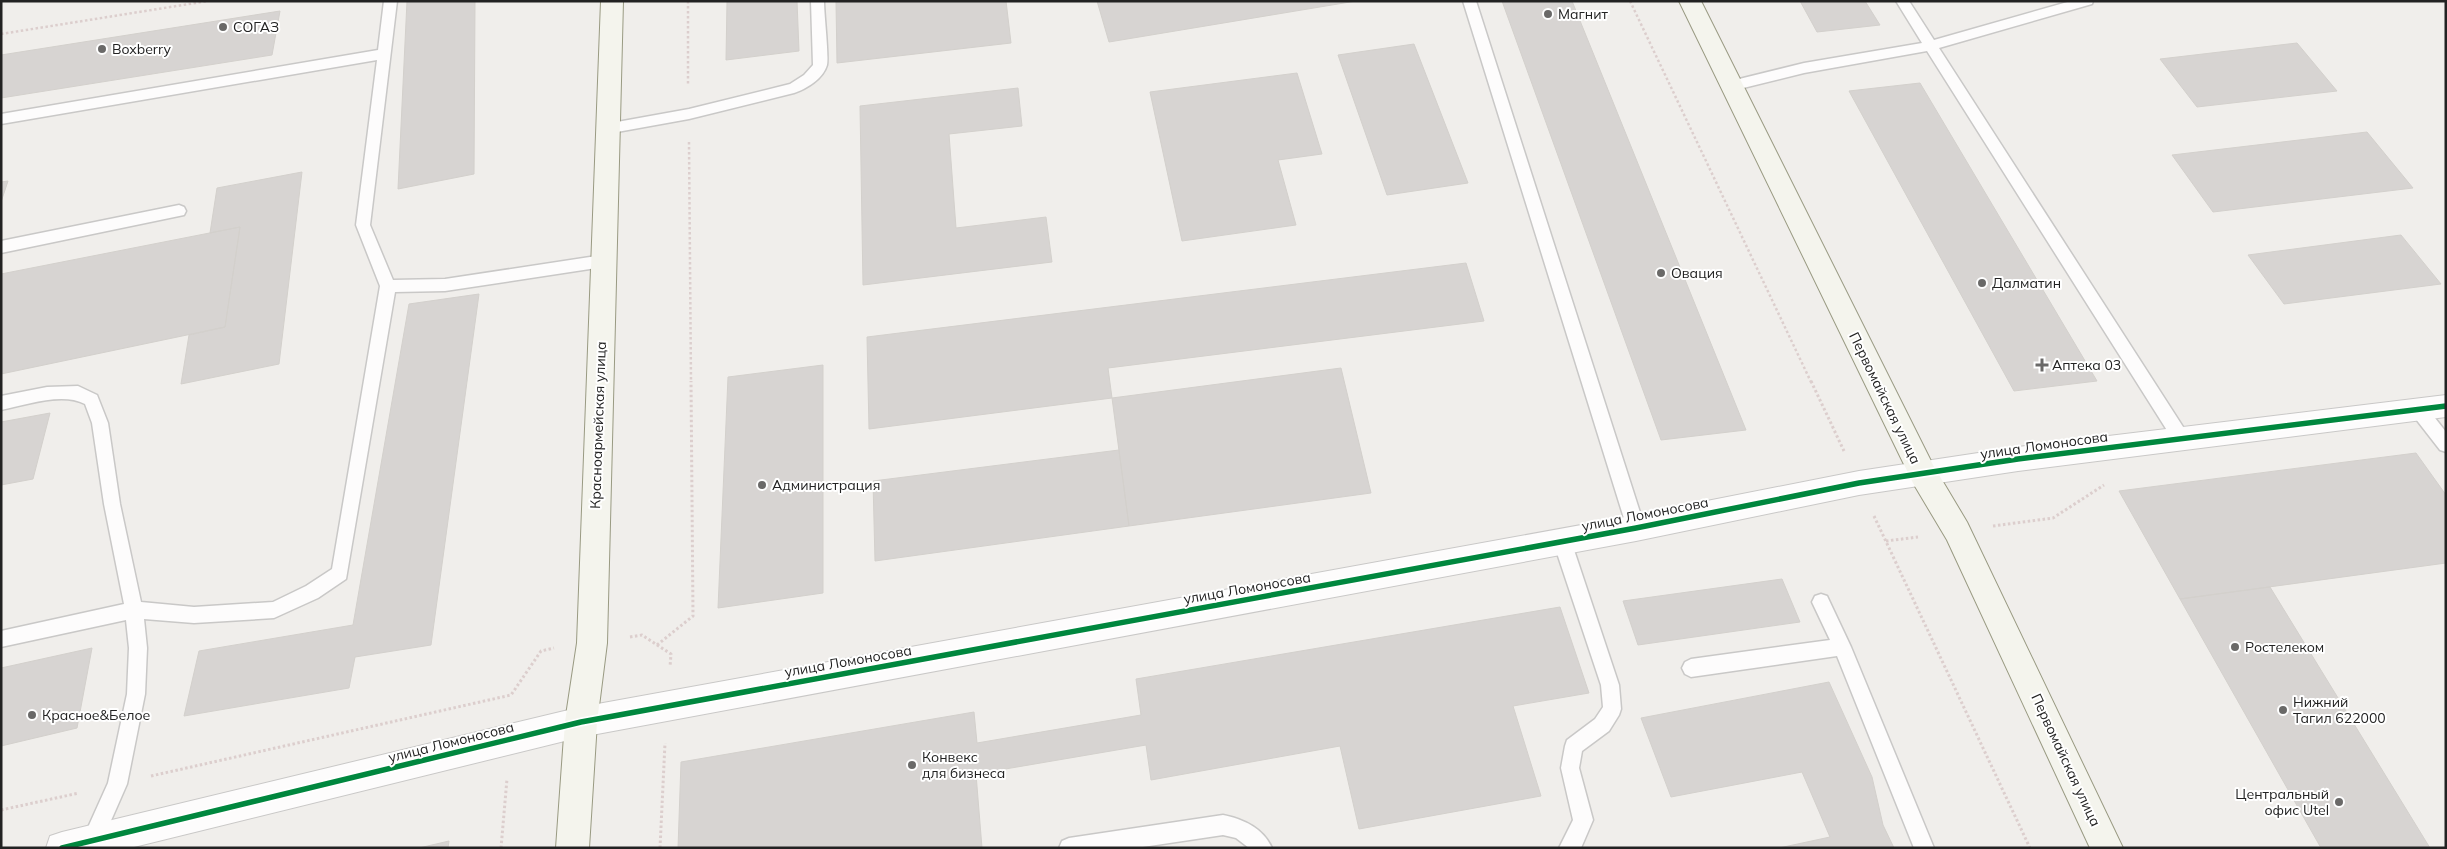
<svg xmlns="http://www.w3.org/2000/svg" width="2447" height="849" font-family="Mulish,sans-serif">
<rect width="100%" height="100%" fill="#f0eeeb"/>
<path fill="#d7d4d2" stroke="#d3d0cc" d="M407,1H475L474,174L398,189Z
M727,1H797L799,51L726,60Z
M1006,1L1011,43L837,63L836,2Z
M1097,1H1356L1109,42Z
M1502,1H1572L1746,430L1661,440Z
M1800,1H1865L1880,25L1817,32Z
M280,11L272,55L1,98V55Z
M2297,43L2337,91L2197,107L2160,59Z
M1414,44L1468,183L1387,195L1338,55Z
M1297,73L1322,154L1278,160L1296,225L1182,241L1150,92Z
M1920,83L2097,381L2014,391L1849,91Z
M1018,88L1022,126L949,134L956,228L1046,217L1052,262L863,285L860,106Z
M2367,132L2413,188L2213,212L2172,155Z
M302,172L279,364L181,384L189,335L225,327L240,227L210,233L217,188Z
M8,181L1,202V182Z
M240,227L225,327L1,374V274Z
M2401,235L2441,284L2284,304L2248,255Z
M1466,263L1484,321L1108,368L1112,398L869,429L867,337Z
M479,294L431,645L355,657L349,688L184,716L199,651L353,625L409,304Z
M823,365V593L718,608L728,377Z
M1341,368L1371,493L1129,526L1112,398Z
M50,413L33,479L1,485V422Z
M1119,450L1129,526L875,561L873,481Z
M2416,453L2446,495V563L2180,599L2119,491Z
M1782,579L1800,622L1638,645L1623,601Z
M2270,587L2430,848H2321L2180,599Z
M1560,607L1589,693L1513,706L1541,796L1359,829L1340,746L1151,780L1146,745L976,774L982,848H678L681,762L974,712L977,743L1141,715L1136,679Z
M92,648L77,728L1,746V668Z
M1829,682L1872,777L1883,825L1894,848H1779L1830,837L1802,772L1671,797L1641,718Z
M449,841L448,848H419Z"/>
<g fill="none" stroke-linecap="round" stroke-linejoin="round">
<g stroke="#c9c8c7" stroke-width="3">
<path id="lane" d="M384,1H397L370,225L393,280L445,279L603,255L608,257L610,261L608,265L603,267L445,291L395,292L346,579L318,598L274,618L194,623L144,619L147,648L145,694L127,784L99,848H83L81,843L108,783L127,694L129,648L126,620L1,647V631L124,604L104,504L92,423L85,404C62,392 26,405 1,410V396L47,387L78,386L97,395L108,423L120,504L141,602L194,607L273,602L306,586L332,569L380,286L356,225L377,60L1,124V114L378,50Z
M811,1H824C824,15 829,55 827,65C823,79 806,89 794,93L689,119L606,134L601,133L599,129L601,125L606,124L689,109L790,84L804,75L813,65Z
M1463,1H1476L1645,528L1642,533L1636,536L1630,533L1627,528Z
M1896,1H1909L1934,40L2071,1H2093L2092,4L1939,48L2187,433L2189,438L2187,443L2181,445L2175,443L1927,51L1804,73L1731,91L1724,86L1731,81L1804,63L1922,43Z
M179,205L184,207L186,211L184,215L1,253V241Z
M2418,402L2424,404L2446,432V452L2440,450L2412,414L2410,409L2412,404Z
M1562,533L1568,536L1571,541L1619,685L1621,709L1619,715L1609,731L1582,751L1579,768L1593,820L1581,848H1559L1573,820L1561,768L1565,746L1567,740L1595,719L1603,707L1601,685L1553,541L1556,536Z
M1821,594L1827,596L1851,647L1934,848H1914L1837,656L1691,677L1685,674L1682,668L1685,662L1691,659L1830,640L1812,602L1815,596Z
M1223,815C1243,819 1263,828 1272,848H1249L1236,838L1223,835L1136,848H1059L1062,841L1069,838Z"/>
</g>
<g stroke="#c9c8c7" stroke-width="2">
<path id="street" d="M2446,395V417L2018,471L1859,495L1636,541L581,737L130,848H46L50,836L62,832L581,707L1636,515L1859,471L2018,447Z"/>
</g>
<g stroke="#999a82" stroke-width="2">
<path id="secondary" d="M601,1H623L607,643L597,722L589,848H556L565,722L577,643Z
M1679,1H1701L1933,465L1967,522L2123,848H2090L1947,540L1913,483Z"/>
</g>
<path stroke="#dccecd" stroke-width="2.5" stroke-dasharray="2.5 2.5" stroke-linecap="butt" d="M688,1V86
M1630,1L1811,382
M1,34L208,1
M689,142L691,382"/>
<path stroke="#dccecd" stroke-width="3" stroke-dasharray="2.5 2.5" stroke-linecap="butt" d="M1811,381L1844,451
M1874,516L2030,848
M1993,526L2053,518L2104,485
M1886,541L1918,537
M630,637L642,635L671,654L670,667
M657,645L693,616L691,381
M151,776L511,695L541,651L554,648
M1,810L79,793
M501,848L507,779
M660,848L665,743"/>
<use href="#lane" fill="#fdfcfc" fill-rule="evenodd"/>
<use href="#street" fill="#fdfcfc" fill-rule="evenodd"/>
<use href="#secondary" fill="#f4f4ed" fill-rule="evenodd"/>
<g stroke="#fff" stroke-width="9">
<path id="cycleway" d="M62,848L581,722L1636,528L1859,483L2018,459L2446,406"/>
</g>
<use href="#cycleway" stroke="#00873e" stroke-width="5.5"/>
</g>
<g fill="#6a6968" stroke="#fff" stroke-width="2">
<circle cx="1548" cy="14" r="5"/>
<circle cx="223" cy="27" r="5"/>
<circle cx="102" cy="49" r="5"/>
<circle cx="1661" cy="273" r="5"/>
<circle cx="1982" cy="283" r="5"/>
<path d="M2039.5 357.5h5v5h5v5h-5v5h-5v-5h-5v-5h5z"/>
<circle cx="762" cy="485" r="5"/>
<circle cx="2235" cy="647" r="5"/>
<circle cx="2283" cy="710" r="5"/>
<circle cx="32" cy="715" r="5"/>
<circle cx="912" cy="765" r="5"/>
<circle cx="2339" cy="802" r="5"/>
</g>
<g text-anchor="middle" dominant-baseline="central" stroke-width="4" stroke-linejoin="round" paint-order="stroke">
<g font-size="14" fill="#222" stroke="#fff" text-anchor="start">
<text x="1558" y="14">Магнит</text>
<text x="233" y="27">СОГАЗ</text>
<text x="112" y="49">Boxberry</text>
<text x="1671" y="273">Овация</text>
<text x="1992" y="283">Далматин</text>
<text x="2052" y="365">Аптека 03</text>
<text x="772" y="485">Администрация</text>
<text x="2245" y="647">Ростелеком</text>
<text x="2293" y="702">Нижний<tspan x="2293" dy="16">Тагил 622000</tspan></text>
<text x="42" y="715">Красное&amp;Белое</text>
<text x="922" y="757">Конвекс<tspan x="922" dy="16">для бизнеса</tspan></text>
<text x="2329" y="794" text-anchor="end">Центральный<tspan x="2329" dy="16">офис Utel</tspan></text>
</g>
<g font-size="14" fill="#222" stroke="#fff">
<text transform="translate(1885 398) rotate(64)">Первомайская улица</text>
<text transform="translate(598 425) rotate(-88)">Красноармейская улица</text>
<text transform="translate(2044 445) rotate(-8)">улица Ломоносова</text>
<text transform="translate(1645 514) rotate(-11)">улица Ломоносова</text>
<text transform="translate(1247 588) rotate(-10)">улица Ломоносова</text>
<text transform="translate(848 661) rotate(-10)">улица Ломоносова</text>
<text transform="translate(451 742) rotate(-14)">улица Ломоносова</text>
<text transform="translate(2066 760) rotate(65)">Первомайская улица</text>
</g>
</g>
<rect width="2447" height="849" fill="none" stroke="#222222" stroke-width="5"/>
</svg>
